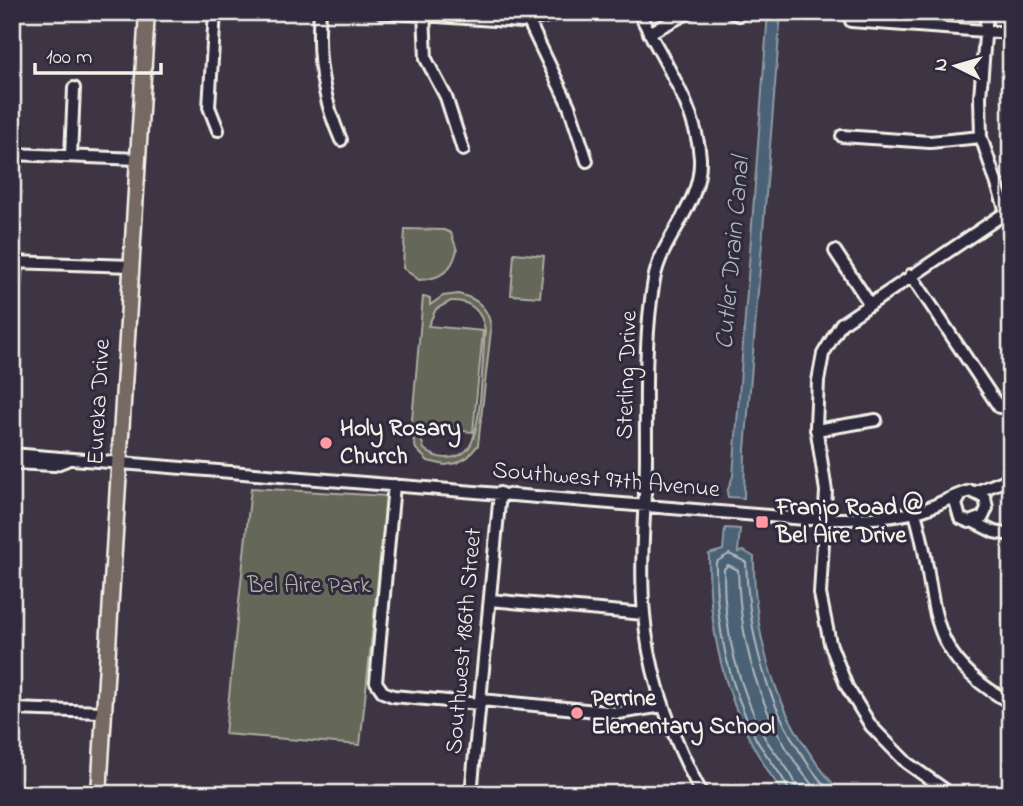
<svg xmlns="http://www.w3.org/2000/svg" width="1023" height="806" font-family="'Indie Flower',sans-serif">
<rect width="100%" height="100%" fill="#3d3444"/>
<filter id="ink" filterUnits="userSpaceOnUse"><feTurbulence type="fractalNoise" baseFrequency=".0143" numOctaves="2"/><feDisplacementMap in="SourceGraphic" scale="14" xChannelSelector="R" yChannelSelector="G"/><feConvolveMatrix kernelMatrix="1 2 1 2 8 2 1 2 1" color-interpolation-filters="sRGB"/></filter>
<g filter="url(#ink)">
<path fill="#656759" stroke="#acaca0" stroke-width="2" fill-rule="evenodd" d="M405,229L444,230L451,233L457,250C452,272 439,279 419,280L403,268Z
M514,253L544,256L540,297L511,295Z
M458,294C478,298 490,310 491,330L478,445L468,457L457,463L445,465L428,461L416,449L411,431L423,297L430,298V305L443,296ZM451,301C470,300 482,311 485,330C482,360 482,412 473,439C466,461 440,463 424,449L418,427L473,432L483,331L428,326L436,309Z
M251,488L387,496L360,745L225,734Z"/>
<path fill="#4b6276" stroke="#8f9ba4" stroke-width="2" d="M768,12H781L745,450L744,498L728,497L727,492L733,476Z
M725,528L740,529L738,552L744,551L754,557C753,646 781,728 842,794H784C730,722 708,643 709,554L723,550Z"/>
<g fill="none" stroke-linecap="round" stroke-linejoin="round">
<path stroke="#b0b8ba" stroke-width="2" d="M789,794C788,780 764,754 756,739C728,683 715,625 716,562L729,554L746,562C749,648 773,729 832,794
M798,794C797,775 774,754 765,738C738,686 723,628 724,569L728,565L738,570C740,651 765,733 820,794"/>
<g stroke="#f4f1e8" stroke-width="16">
<path id="minor" d="M215,12L209,107L218,130
M320,12C316,57 323,99 341,140
M381,12L522,22L565,12
M424,12L426,59L446,97L463,150
M639,12C660,57 697,107 700,158C702,206 662,235 654,280C644,336 646,398 646,455C646,507 639,561 644,614C649,677 672,738 702,794
M731,12L739,15
M987,12L980,97L981,137L1011,226
M851,21L1011,33
M529,22L569,106L587,161
M649,33L690,12
M842,136L930,142L981,137
M12,154L139,159
M71,156L74,88
M835,251L869,303
M12,262L132,266
M911,275L999,407
M12,316L16,262
M816,430L876,420
M12,454L805,519C842,519 897,521 931,507C943,502 957,494 971,491L985,498L987,508L983,517L969,522L960,518L956,504L961,495
M12,463L54,465L67,460
M394,485L376,682L383,692L393,696L480,704
M976,492L1011,478
M914,510C942,597 915,650 1011,703
M974,522L994,532L1011,535
M490,600L644,614
M481,700L618,713L663,706
M12,709L103,712
M471,794L500,493
M951,794L907,763L871,726L847,687L830,643L820,594L826,491L816,426L818,381L823,354L841,324L1011,209"/>
</g>
<g stroke="#f4f1e8" stroke-width="19">
<path id="major" d="M99,794L147,12"/>
</g>
<use href="#minor" stroke="#2f2a3d" stroke-width="10"/>
<use href="#major" stroke="#766964" stroke-width="14"/>
</g>
</g>
<g fill="#ff9aa2" stroke="#2f2a3d" stroke-width="2.5">
<circle cx="326" cy="443" r="7"/>
<rect x="755" y="515" width="14" height="14" rx="3.5"/>
<circle cx="577" cy="713" r="7"/>
</g>
<g text-anchor="middle" dominant-baseline="central" stroke-width="6" stroke-linejoin="round" paint-order="stroke">
<g font-size="24" fill="#f4f1e8" stroke="#2f2a3d">
<text transform="translate(628 375) rotate(-88)">Sterling Drive</text>
<text transform="translate(100 402) rotate(-87)">Eureka Drive</text>
<text transform="translate(606 481) rotate(5)">Southwest 97th Avenue</text>
<text transform="translate(465 641) rotate(-85)">Southwest 186th Street</text>
</g>
<g font-size="24" font-weight="bold" fill="#f4f1e8" stroke="#2f2a3d" text-anchor="start">
<text x="340" y="429">Holy Rosary<tspan x="340" dy="28">Church</tspan></text>
<text x="776" y="508">Franjo Road @<tspan x="776" dy="28">Bel Aire Drive</tspan></text>
<text x="591" y="699">Perrine<tspan x="591" dy="28">Elementary School</tspan></text>
</g>
<g font-size="24" fill="#b4b3a8" stroke="#2f2a3d">
<text x="309" y="586">Bel Aire Park</text>
</g>
<g font-size="26" font-style="italic" fill="#b0b8ba" stroke="#2f2a3d">
<text transform="translate(734 253) rotate(-85)">Cutler Drain Canal</text>
</g>
</g>
<rect width="1023" height="806" fill="none" stroke="#2f2a3d" stroke-width="42"/>
<rect x="21" y="21" width="981" height="764" fill="none" stroke="#f4f1e8" stroke-width="2.5" filter="url(#ink)"/>
<g transform="translate(956 66) rotate(275)" stroke="#2f2a3d" stroke-width="5" paint-order="stroke">
<path d="M0-5L12 26L0 18L-12 26Z" fill="#f4f1e8"/>
<text y="-10" font-size="19" font-weight="bold" text-anchor="middle" fill="#f4f1e8">N</text>
</g>
<path d="M35 63v10h126v-10" fill="none" stroke="#f4f1e8" stroke-width="3.5"/>
<text x="46" y="63" font-size="21" fill="#f4f1e8" stroke="#2f2a3d" stroke-width="5" paint-order="stroke">100 m</text>
</svg>
